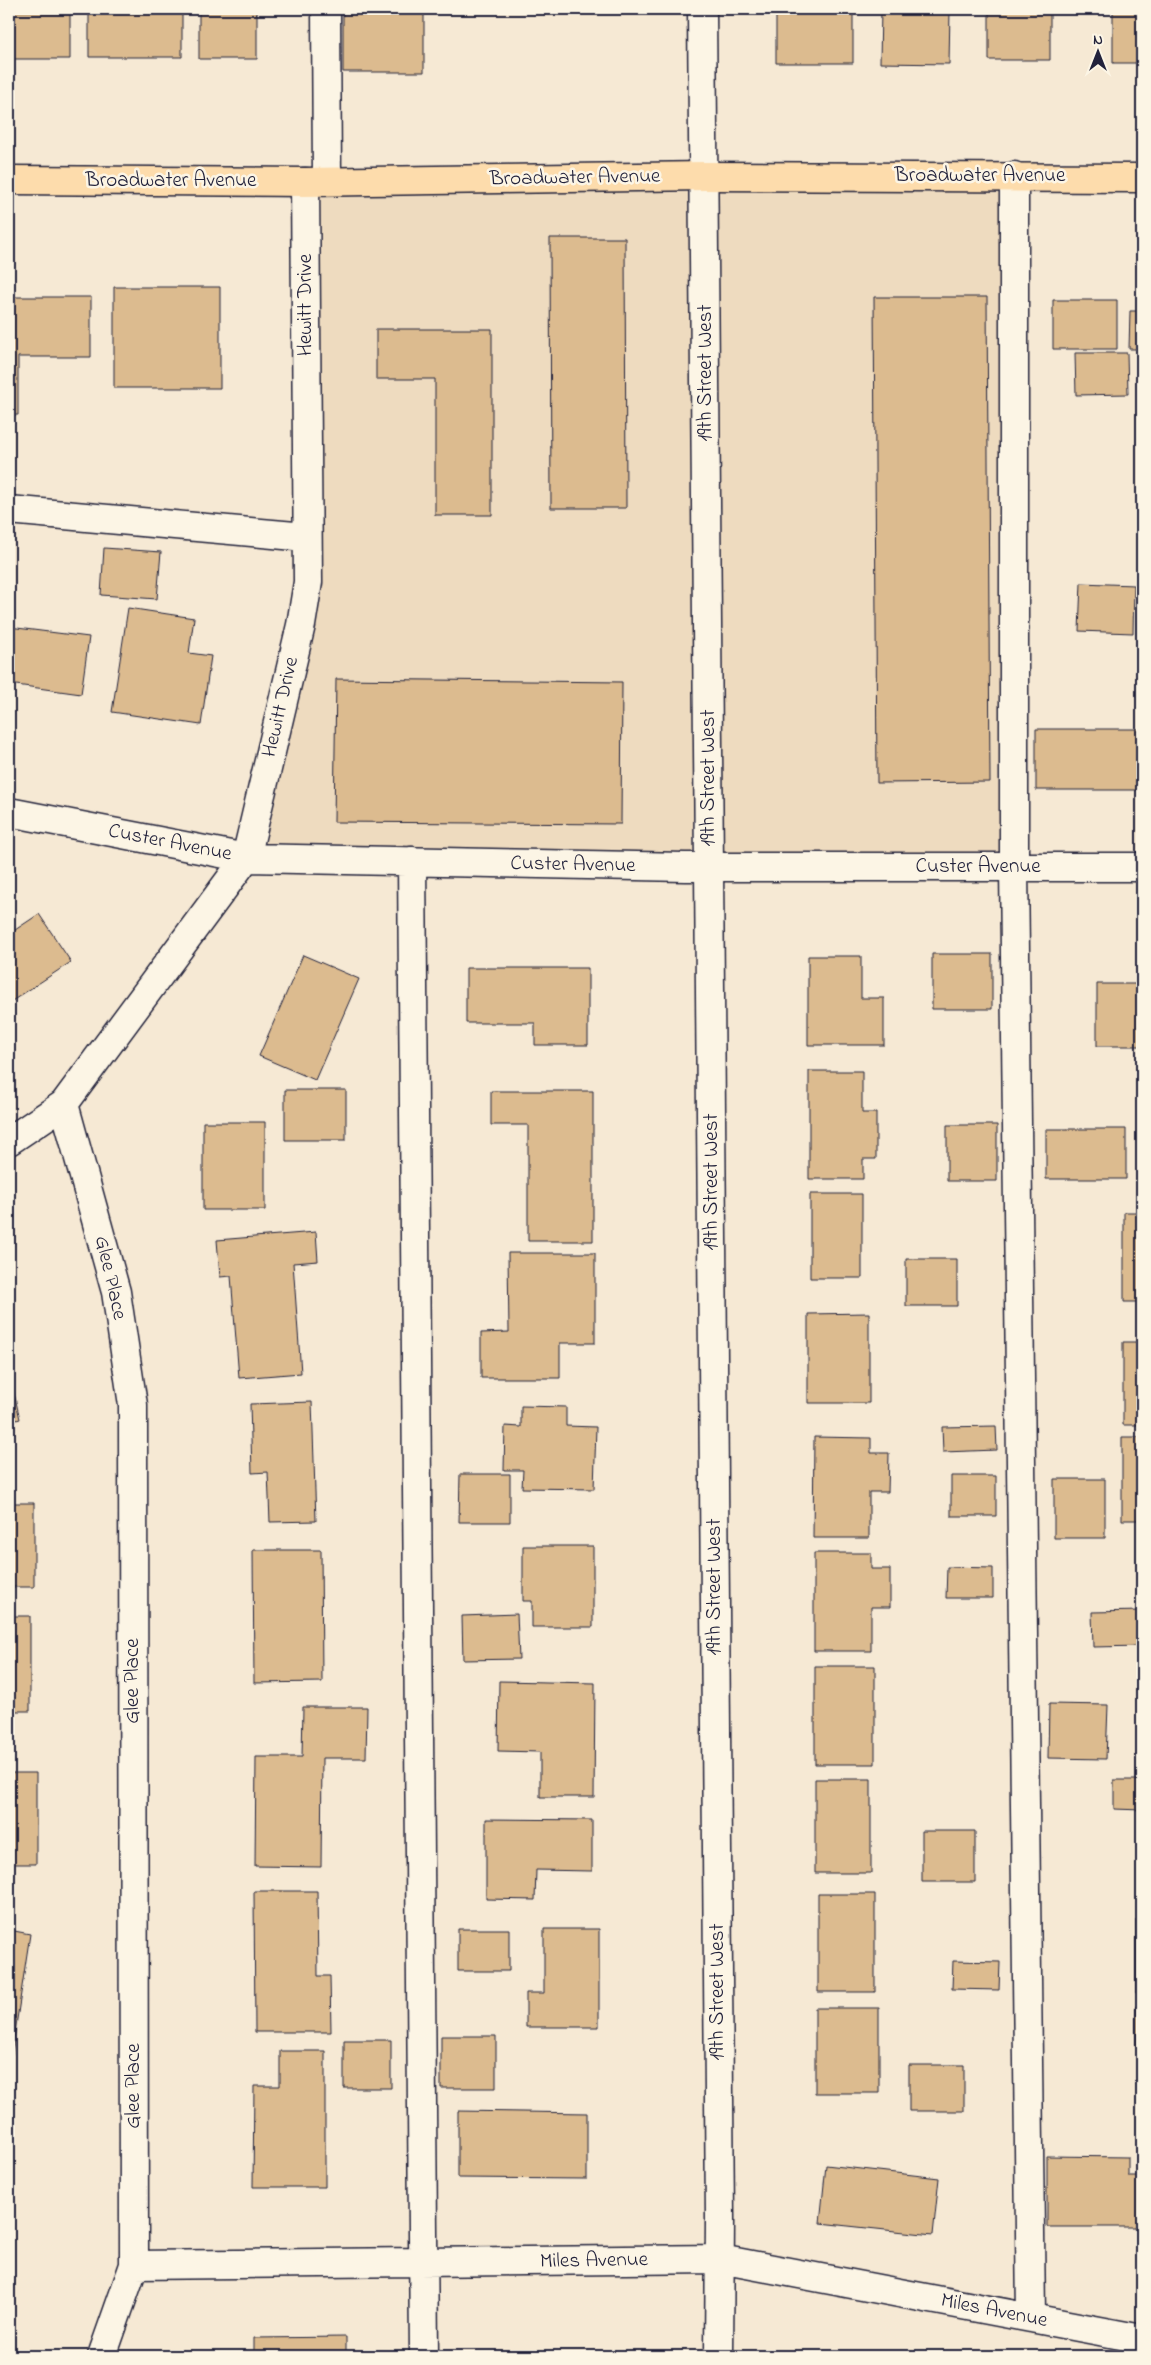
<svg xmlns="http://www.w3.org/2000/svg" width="1151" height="2365" font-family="'Indie Flower',sans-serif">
<rect width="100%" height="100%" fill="#f6e9d4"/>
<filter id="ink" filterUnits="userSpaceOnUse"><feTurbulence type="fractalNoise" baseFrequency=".02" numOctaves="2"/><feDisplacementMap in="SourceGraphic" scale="10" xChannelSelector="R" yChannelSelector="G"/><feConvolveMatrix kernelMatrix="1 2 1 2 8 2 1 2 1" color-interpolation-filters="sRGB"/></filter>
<g filter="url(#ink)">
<path fill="#eedbbf" d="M1014,176V867L246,858L301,625L305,182Z"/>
<path fill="#dcbb8f" stroke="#22223b" d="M89,9H182V57H89Z
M343,9H424V72H343Z
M776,9H853V63H776Z
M881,9H950L949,64L880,63Z
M989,9H1050V60H989Z
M199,10H257V59H199Z
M9,11H70V59H9Z
M1113,11H1142V63H1113Z
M550,238H625L626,508H551Z
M114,287H220V388H114Z
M9,297H91V357H18V415H9Z
M874,297H987L990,782L877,783Z
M1053,300H1117V349H1053Z
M1130,311H1142V349H1129Z
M376,329H492V515H435V379H376Z
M1075,353H1127L1128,394L1076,395Z
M104,548L161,552L157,599L101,595Z
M1081,583L1134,585L1133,633L1079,631Z
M128,608L194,618L189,653L211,656L201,725L112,712Z
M9,627L89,637L81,694L9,684Z
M336,679L622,682L621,824L334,822Z
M1036,729H1142V790H1036Z
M39,914L71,962L9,1003V934Z
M932,954H992V1009H932Z
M303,955L359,979L315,1080L259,1056Z
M808,956H861V998H884V1045H808Z
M466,968H588V1045H535V1023H466Z
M1097,984H1142V1046H1097Z
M809,1071H862V1113H876V1159H863V1179H809Z
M285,1090H346V1140H285Z
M491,1091H593V1241H528V1125H491Z
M203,1122H265V1210H203Z
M947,1125H997V1181H947Z
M1046,1129H1126V1179H1046Z
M810,1194H862V1278H810Z
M1124,1212H1142V1302H1124Z
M316,1232L318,1261L293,1263L301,1373L239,1378L231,1276L220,1277L217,1240Z
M508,1253H595V1343H560V1378H481V1333L509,1332Z
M906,1259H957V1306H906Z
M869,1313V1403H808V1314Z
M1123,1342H1142V1425H1123Z
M9,1372L20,1419L9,1422Z
M312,1402L316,1521L270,1522L268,1472L252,1473L250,1404Z
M521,1406L566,1407V1426L596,1427L594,1489L522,1488L523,1470H504L505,1426L521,1427Z
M996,1426L997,1450L943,1452L942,1427Z
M814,1437L871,1438V1453H889L888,1492H869V1538H813Z
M1122,1437H1142V1520H1122Z
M460,1474H510V1522H459Z
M951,1476H996V1516H951Z
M1054,1479H1105V1538H1054Z
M9,1503H34V1587H9Z
M523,1546H593V1627H532V1601H523Z
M253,1550H321L322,1682L254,1683Z
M814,1553H871V1569H890V1607H871V1651H814Z
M947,1567L993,1568V1598H946Z
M1142,1611V1646L1093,1647L1092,1612Z
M517,1614L519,1659L463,1660L462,1616Z
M9,1616H30V1711H9Z
M815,1666H875V1764H815Z
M499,1681L595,1683L594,1797H540V1752L498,1751Z
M1049,1704L1108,1705L1106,1759L1048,1758Z
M303,1707H367L366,1758H322L321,1867L255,1866L256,1757H302Z
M9,1773H36V1864H9Z
M815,1779H871V1873H815Z
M1114,1780H1142V1810L1114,1809Z
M486,1819L592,1820V1871L536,1870L535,1900L486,1899Z
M922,1831H975V1882H922Z
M254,1891H317L318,1976H330L331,2032H255Z
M818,1894H875V1992H818Z
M1136,1920H1142V1993H1136Z
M458,1929H509V1971H458Z
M544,1929H599V2027H526V1993H544Z
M9,1930L30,1934L9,2072Z
M953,1961L1000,1962L999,1990L952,1989Z
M1136,2006H1142V2046H1136Z
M815,2008H879V2093H815Z
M441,2036H496V2088H441Z
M344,2040H391V2088H344Z
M280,2051H325V2187H253L254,2086H280Z
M909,2065H964V2111H909Z
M458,2111L587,2113V2179L458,2178Z
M1047,2156L1128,2157V2176H1142V2227H1047Z
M826,2165L939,2178L933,2235L820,2223Z
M346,2337V2356H254V2338Z"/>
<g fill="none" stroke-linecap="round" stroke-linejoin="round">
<g stroke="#22223b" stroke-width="31">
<path id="minor" d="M326,9L327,181
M702,9L720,2219L719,2356
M1014,176V867L1031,2318
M9,510L306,537
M9,812L246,858L685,867H1142
M412,861L424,2356
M64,1104L116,1292L133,1405L134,2265
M9,1141L64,1104L246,858L301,625L308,582L305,182
M102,2356L134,2265L720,2259L1142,2339"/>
</g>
<g stroke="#22223b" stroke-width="31">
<path id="major" d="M9,180L305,182L705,176L1142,178"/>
</g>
<use href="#minor" stroke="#fcf5e5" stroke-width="28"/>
<use href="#major" stroke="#fddcac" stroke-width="28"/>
</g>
</g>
<g text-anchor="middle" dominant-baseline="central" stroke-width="5" stroke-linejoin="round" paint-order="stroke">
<g font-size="21" fill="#22223b" stroke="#fcf5e5">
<text x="980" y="176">Broadwater Avenue</text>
<text transform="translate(575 178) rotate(-1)">Broadwater Avenue</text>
<text x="171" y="181">Broadwater Avenue</text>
<text transform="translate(306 305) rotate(-90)">Hewitt Drive</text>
<text transform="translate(706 373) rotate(-90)">19th Street West</text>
<text transform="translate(281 707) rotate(-77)">Hewitt Drive</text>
<text transform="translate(709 778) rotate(-90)">19th Street West</text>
<text transform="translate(170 843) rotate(11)">Custer Avenue</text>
<text transform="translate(573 865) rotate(1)">Custer Avenue</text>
<text x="978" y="867">Custer Avenue</text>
<text transform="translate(712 1182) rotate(-90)">19th Street West</text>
<text transform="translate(110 1278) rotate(77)">Glee Place</text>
<text transform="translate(715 1587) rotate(-90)">19th Street West</text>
<text transform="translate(133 1681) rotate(-90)">Glee Place</text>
<text transform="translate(718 1992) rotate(-90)">19th Street West</text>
<text transform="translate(134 2086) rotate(-90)">Glee Place</text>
<text transform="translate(594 2261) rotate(-1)">Miles Avenue</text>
<text transform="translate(994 2311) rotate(11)">Miles Avenue</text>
</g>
</g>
<rect width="1151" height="2365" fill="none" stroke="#fcf5e5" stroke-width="30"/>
<rect x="15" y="15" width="1121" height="2335" fill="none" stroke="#22223b" stroke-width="2" filter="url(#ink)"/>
<g transform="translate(1098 52)" stroke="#fcf5e5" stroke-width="4" paint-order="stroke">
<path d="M0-4L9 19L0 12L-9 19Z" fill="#22223b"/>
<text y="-8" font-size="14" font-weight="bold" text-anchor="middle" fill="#22223b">N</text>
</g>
</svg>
